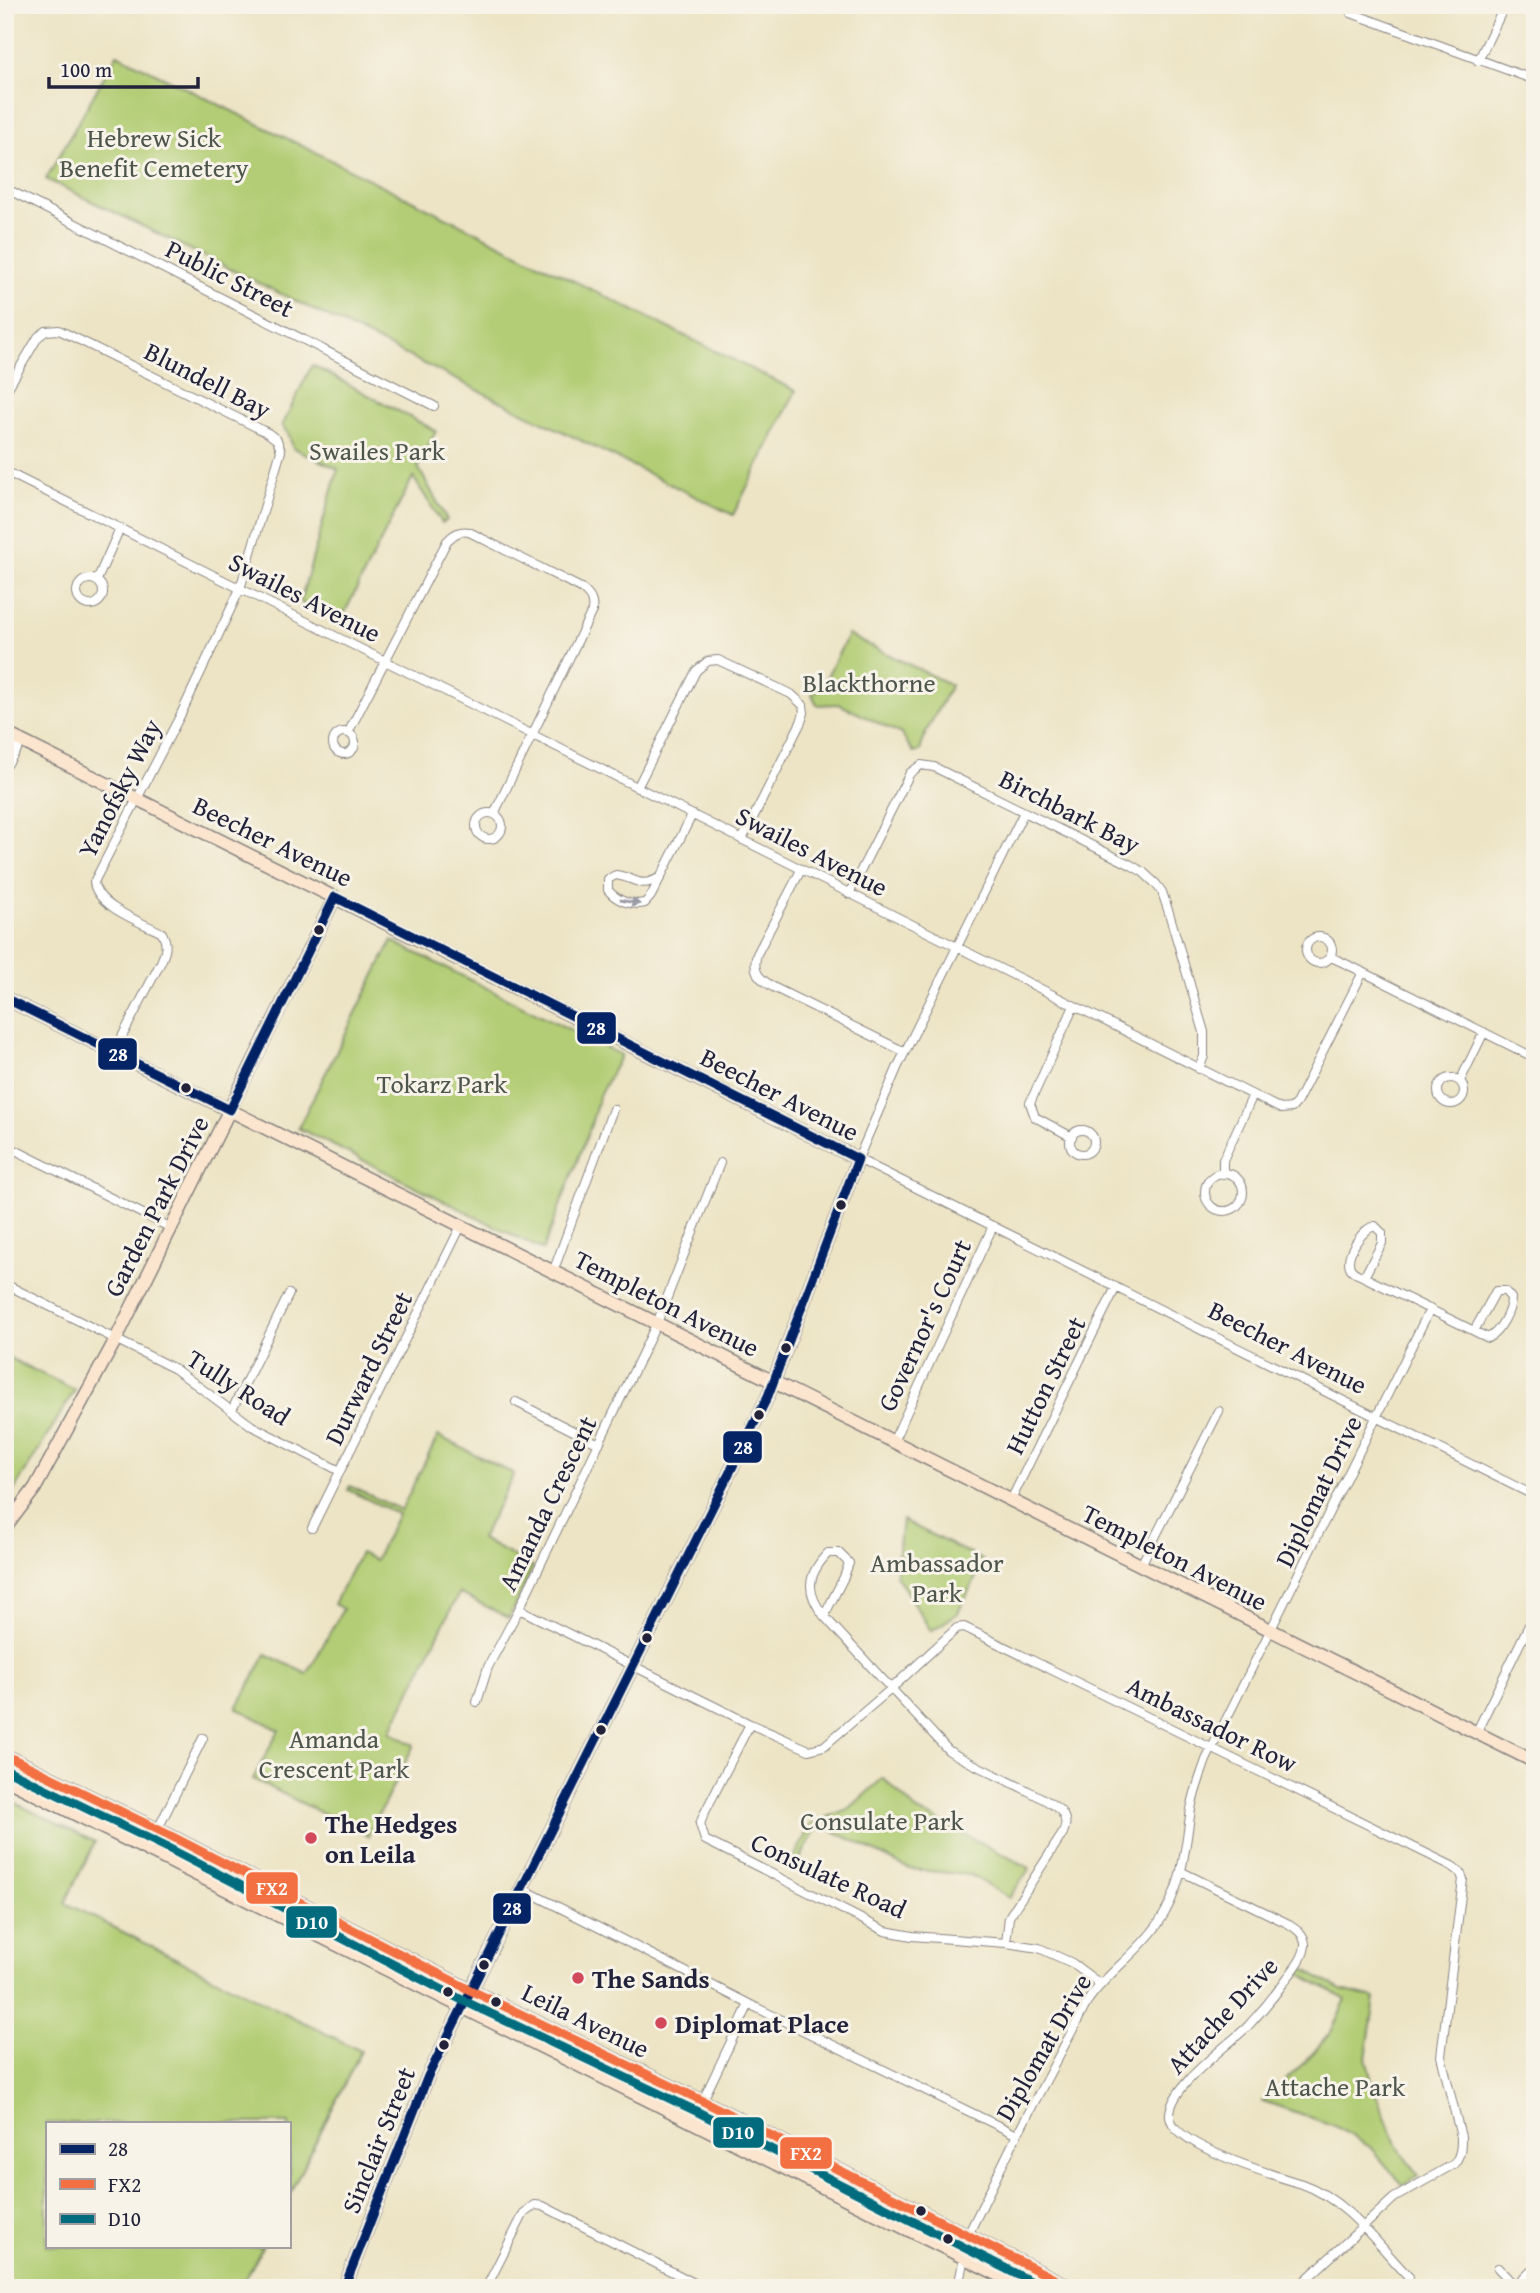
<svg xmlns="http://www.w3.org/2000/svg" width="1540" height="2293" font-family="'Gentium Book Plus',serif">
<rect width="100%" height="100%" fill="#f7f3e8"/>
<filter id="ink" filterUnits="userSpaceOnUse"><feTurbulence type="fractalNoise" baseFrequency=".0143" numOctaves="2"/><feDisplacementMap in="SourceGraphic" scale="14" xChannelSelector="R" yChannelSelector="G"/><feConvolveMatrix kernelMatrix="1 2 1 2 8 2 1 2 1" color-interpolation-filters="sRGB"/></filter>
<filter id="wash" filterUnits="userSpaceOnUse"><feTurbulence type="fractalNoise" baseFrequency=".00686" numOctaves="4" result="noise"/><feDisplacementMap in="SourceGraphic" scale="28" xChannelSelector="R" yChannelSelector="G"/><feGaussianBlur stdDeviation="1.57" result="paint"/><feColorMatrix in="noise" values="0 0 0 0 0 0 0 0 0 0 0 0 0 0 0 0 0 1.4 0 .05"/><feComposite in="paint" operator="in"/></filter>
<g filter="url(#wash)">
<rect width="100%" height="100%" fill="#ede4c5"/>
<path fill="#b2cd74" stroke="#6a7858" stroke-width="2" d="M117,54L796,391L733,515L46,179Z
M312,365L436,431L418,467L447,520L442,523L413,477L340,622L300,602L338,469L293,448L289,435L282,426Z
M848,635L951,685L926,732L920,751L914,753L901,734L839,704L817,705L812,694L821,688Z
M392,941L621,1055L599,1096L591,1125L543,1250L298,1128Z
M5,1356L75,1390L7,1502L5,1501Z
M438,1436L514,1474L481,1539L533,1567L509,1618L459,1593L390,1732L414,1745L368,1836L253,1779L279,1730L237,1708L266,1654L307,1674L343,1609L334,1604L360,1553L375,1560L398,1514L348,1490L350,1486L401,1510Z
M902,1520L984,1561L958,1613L931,1631L896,1575Z
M883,1778L916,1810L1030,1868L1009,1898L971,1875L909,1869L826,1827L816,1829L794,1870L789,1867L811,1824L850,1808Z
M5,1798L95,1842L65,1903L361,2051L289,2195V2123H47V2246H263L241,2288H5Z
M1302,1968L1341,1990L1375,1998L1366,2058L1373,2086L1397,2147L1418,2175L1403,2185L1370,2147L1335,2126L1263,2101L1307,2060L1331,2032L1346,2000L1297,1972Z"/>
</g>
<g filter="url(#ink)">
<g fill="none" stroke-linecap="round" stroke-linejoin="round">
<g stroke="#888380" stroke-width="10">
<path id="street" d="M1355,5L1351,13L1535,80
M1478,61L1505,5
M5,188L434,406
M5,393L38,337L46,331L59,330L268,433L277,440L281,451L240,589L181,714L94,882C96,906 141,922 162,933C168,944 166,951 161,962L114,1052
M5,471L1281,1109L1292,1108L1297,1102L1363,972L1535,1058
M77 592a13 13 0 1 1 26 0a13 13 0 1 1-26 0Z
M97,580L120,528
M333 743a11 11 0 1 1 22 0a11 11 0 1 1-22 0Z
M348,733L447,541C454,534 460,530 469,532L581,588C589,595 594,600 592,611L494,814
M5,768L22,742
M637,788L696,671L708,661L718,660L791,694L803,705L804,713L801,722L742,840
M1024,812L898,1066L858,1159L1535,1496
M476 826a13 13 0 1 1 26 0a13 13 0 1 1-26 0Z
M801,870L757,954C752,971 758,978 773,987L905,1052
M659,878C639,889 636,878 616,875L608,879V890C617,901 631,906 645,903L651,896L692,815
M849,894L910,773L921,765L934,767L1131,865L1143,872L1156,884L1162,892L1169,913L1204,1032V1056L1199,1069
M1306 950a13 13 0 1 1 26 0a13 13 0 1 1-26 0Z
M1331,957L1363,972
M1438 1091a13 13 0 1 1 26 0a13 13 0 1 1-26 0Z
M1460,1081L1484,1032
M1070 1142a12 12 0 1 1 24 0a12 12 0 1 1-24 0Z
M1072,1137L1035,1117L1030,1103L1074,1006
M5,1145L171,1228
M1205 1192a19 19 0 1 1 38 0a19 19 0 1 1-38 0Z
M1223,1174V1160L1253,1095
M553,1272L613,1109
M1364,1277L1382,1243V1233L1375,1226C1363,1228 1345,1254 1350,1267C1353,1274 1359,1274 1364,1277L1474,1331L1488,1338C1500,1332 1511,1311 1511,1298L1505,1291H1496L1474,1331
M5,1284L175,1369L252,1426L340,1471
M516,1402L599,1444
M232,1410L289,1294
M893,1442L993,1226
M1011,1500L1116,1287
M312,1528L461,1226
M1141,1565L1219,1411
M519,1609L750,1724L809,1750L824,1746L891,1689L957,1628L964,1627L1452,1866L1460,1872L1463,1879L1441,2056L1461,2137C1461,2148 1461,2155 1454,2164L1394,2198L1297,2288
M824,1616L844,1577L849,1563L839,1553H828C806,1576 806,1593 824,1616L948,1750C970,1766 1053,1798 1062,1813C1067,1821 1066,1825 1063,1833L1009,1917L1006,1943
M477,1702L488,1667L519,1609L657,1323L720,1163
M750,1724L704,1814L700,1824L705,1840L885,1931L912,1936L1006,1943L1039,1948L1072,1963L1100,1984
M1476,1733L1529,1625L1535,1628
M147,1851L203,1738
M1182,1872L1289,1924C1297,1929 1304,1934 1305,1944C1305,1956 1295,1968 1288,1977C1276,1994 1263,2010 1248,2026C1229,2045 1168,2087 1170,2116C1171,2145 1276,2176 1302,2184C1346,2199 1378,2245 1409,2277
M521,1888L749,2004L1017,2135
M692,2123L749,2004
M1498,2268L1514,2285
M486,2288L524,2213L535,2205L543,2206L704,2288
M958,2288L968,2235L1017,2135L1089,1999C1109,1971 1139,1952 1158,1924C1182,1888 1184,1857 1190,1816C1192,1797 1200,1778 1206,1760L1430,1309
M1513,2288L1535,2266"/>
</g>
<g stroke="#888380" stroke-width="15">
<path id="secondary" d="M5,733L858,1159L768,1396L428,2076L344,2288
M5,998L1535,1762
M5,1528L35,1488L116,1339L335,897
M5,1755L171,1836L470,1990L703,2101L1072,2288
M5,1779L1025,2288"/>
</g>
<use href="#street" stroke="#fff" stroke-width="8"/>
<use href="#secondary" stroke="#fbe5cf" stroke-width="12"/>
<g stroke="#f7f3e8" stroke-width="14">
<path id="bus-1" d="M335,897L858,1159
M5,998L230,1110
M230,1110L335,897
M344,2288L428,2076L768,1396L858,1159"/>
</g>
<g stroke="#f7f3e8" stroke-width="14">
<path id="bus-2" d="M5,1755L171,1836L470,1990L703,2101L1072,2288"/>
</g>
<g stroke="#f7f3e8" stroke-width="14">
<path id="bus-3" d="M5,1769L166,1847L464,2001L698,2112L1044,2288"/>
</g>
<use href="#bus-1" stroke="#052465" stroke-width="9"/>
<use href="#bus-2" stroke="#f37043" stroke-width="9"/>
<use href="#bus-3" stroke="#026c7e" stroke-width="9"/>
</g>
<defs><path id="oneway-solid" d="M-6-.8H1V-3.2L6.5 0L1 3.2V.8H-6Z" transform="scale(1.75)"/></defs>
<use fill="#9c9ca7" href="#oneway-solid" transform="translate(630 902) rotate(11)"/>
</g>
<g fill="#22223b" stroke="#f7f3e8" stroke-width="2.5">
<circle cx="319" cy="930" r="6"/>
<circle cx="186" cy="1088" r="6"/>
<circle cx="841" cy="1205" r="6"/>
<circle cx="786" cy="1348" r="6"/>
<circle cx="759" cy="1415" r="6"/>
<circle cx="647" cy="1638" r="6"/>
<circle cx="601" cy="1730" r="6"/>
<circle cx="484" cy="1965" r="6"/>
<circle cx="448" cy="1992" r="6"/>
<circle cx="496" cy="2002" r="6"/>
<circle cx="444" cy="2045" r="6"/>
<circle cx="921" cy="2211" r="6"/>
<circle cx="948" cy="2239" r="6"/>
</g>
<g fill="#d1495b" stroke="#f7f3e8" stroke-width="2.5">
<circle cx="311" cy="1838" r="7"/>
<circle cx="578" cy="1978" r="7"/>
<circle cx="661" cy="2023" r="7"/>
</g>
<g text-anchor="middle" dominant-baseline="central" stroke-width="6" stroke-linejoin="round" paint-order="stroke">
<g font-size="26" fill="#4d554c" stroke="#f7f3e8">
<text x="154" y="137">Hebrew Sick<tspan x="154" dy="30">Benefit Cemetery</tspan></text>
<text x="377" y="450">Swailes Park</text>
<text x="869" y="682">Blackthorne</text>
<text x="442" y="1083">Tokarz Park</text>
<text x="937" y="1562">Ambassador<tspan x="937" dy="30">Park</tspan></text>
<text x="334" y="1738">Amanda<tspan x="334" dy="30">Crescent Park</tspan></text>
<text x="882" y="1820">Consulate Park</text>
<text x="1335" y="2086">Attache Park</text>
</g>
<g font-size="26" fill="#22223b" stroke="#f7f3e8">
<text transform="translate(230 278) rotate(27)">Public Street</text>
<text transform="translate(208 380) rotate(27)">Blundell Bay</text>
<text transform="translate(305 597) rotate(27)">Swailes Avenue</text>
<text transform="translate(119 788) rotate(-63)">Yanofsky Way</text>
<text transform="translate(1070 811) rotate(27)">Birchbark Bay</text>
<text transform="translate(273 841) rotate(26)">Beecher Avenue</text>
<text transform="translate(812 851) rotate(27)">Swailes Avenue</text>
<text transform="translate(780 1094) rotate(27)">Beecher Avenue</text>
<text transform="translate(156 1206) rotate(-63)">Garden Park Drive</text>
<text transform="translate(667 1303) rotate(27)">Templeton Avenue</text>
<text transform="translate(924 1325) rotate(-65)">Governor's Court</text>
<text transform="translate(1288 1347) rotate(27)">Beecher Avenue</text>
<text transform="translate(368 1368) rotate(-64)">Durward Street</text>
<text transform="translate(1045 1385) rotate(-64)">Hutton Street</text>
<text transform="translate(239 1387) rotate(33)">Tully Road</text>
<text transform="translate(1318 1491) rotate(-64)">Diplomat Drive</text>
<text transform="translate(547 1503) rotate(-64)">Amanda Crescent</text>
<text transform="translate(1175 1557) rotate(27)">Templeton Avenue</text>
<text transform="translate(1212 1724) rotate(26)">Ambassador Row</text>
<text transform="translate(829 1875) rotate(25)">Consulate Road</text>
<text transform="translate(1222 2015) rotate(-47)">Attache Drive</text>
<text transform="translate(586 2020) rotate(26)">Leila Avenue</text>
<text transform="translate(1043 2047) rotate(-60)">Diplomat Drive</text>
<text transform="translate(378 2140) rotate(-68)">Sinclair Street</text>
</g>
<g font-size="26" font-weight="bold" fill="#22223b" stroke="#f7f3e8" text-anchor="start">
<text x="325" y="1823">The Hedges<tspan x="325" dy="30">on Leila</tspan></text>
<text x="592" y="1978">The Sands</text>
<text x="675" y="2023">Diplomat Place</text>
</g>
</g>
<g stroke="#f7f3e8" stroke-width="2.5">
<rect x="576" y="1011" width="41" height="34" rx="7" fill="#052465"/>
<rect x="97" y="1037" width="41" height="34" rx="7" fill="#052465"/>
<rect x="722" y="1430" width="41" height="34" rx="7" fill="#052465"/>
<rect x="245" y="1871" width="54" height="34" rx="7" fill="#f37043"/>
<rect x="492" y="1892" width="40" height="33" rx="7" fill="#052465"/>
<rect x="285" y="1905" width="53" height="34" rx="7" fill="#026c7e"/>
<rect x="712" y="2116" width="53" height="33" rx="7" fill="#026c7e"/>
<rect x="779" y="2136" width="54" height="34" rx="7" fill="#f37043"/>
</g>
<g font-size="19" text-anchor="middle" font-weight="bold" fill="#fff">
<text x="596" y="1035">28</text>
<text x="118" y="1061">28</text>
<text x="743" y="1454">28</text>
<text x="272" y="1895">FX2</text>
<text x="512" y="1915">28</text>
<text x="312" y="1929">D10</text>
<text x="738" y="2139">D10</text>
<text x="806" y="2160">FX2</text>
</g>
<rect width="1540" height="2293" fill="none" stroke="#f7f3e8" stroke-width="28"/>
<rect x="46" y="2122" width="245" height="126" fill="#f7f3e8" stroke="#a29fa3" stroke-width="2"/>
<rect x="60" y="2144" width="35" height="10" fill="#052465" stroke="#a29fa3" stroke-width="2"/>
<text x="108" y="2156" font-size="21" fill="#22223b">28</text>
<rect x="60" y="2179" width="35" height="10" fill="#f37043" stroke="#a29fa3" stroke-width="2"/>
<text x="108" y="2192" font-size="21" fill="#22223b">FX2</text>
<rect x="60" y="2214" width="35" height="10" fill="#026c7e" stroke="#a29fa3" stroke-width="2"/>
<text x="108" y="2226" font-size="21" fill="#22223b">D10</text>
<path d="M49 77v10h149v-10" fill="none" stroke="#22223b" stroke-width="3.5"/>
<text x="60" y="77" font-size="21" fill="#22223b" stroke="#f7f3e8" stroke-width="5" paint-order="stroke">100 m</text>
</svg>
